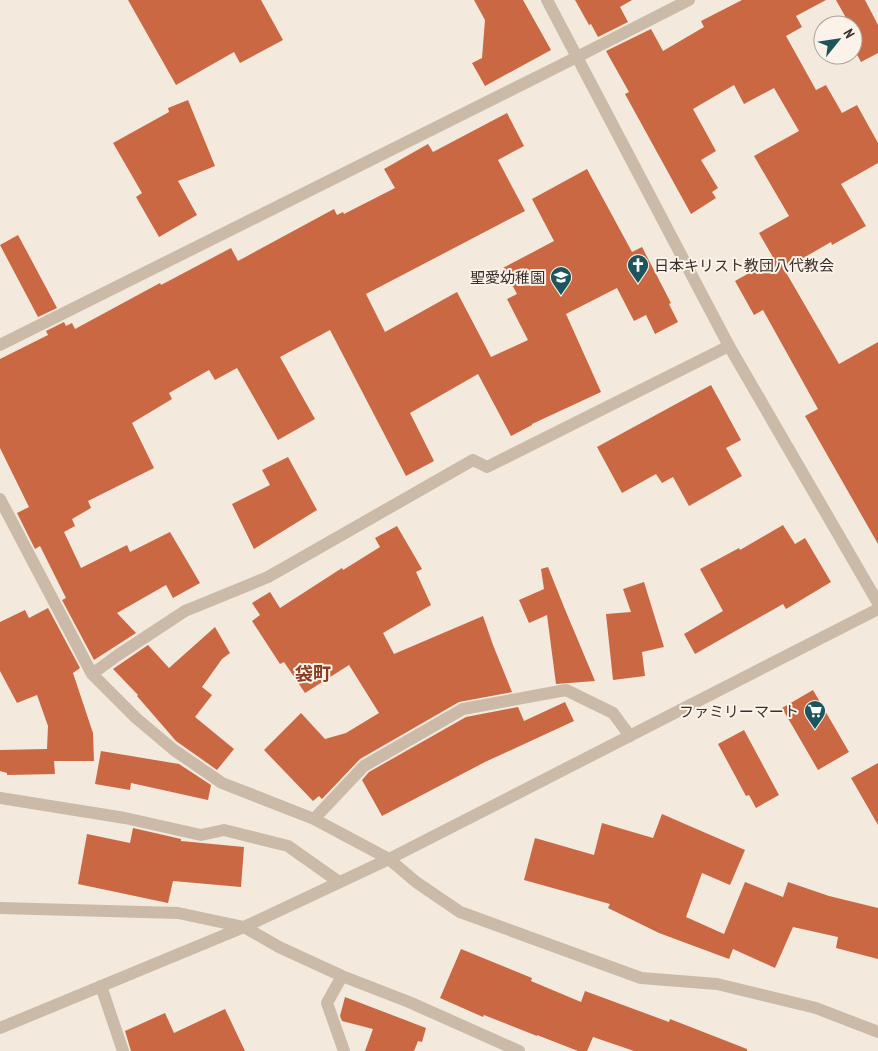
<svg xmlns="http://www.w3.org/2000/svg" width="878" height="1051" font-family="'PT Sans Narrow','Noto Sans JP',sans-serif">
<rect width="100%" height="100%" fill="#f3e9dd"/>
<path fill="#ca6844" d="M128,0H261L283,40L240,63L234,52L176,85Z
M474,0H523L551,50L485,86L472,63L482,58L485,20Z
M575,0H632L620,7L628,22L598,37L591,24L589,25Z
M742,0H826L796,16L802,27L786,36L816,90L826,85L842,113L857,105L878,143V163L841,184L866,226L832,245L831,242L784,269L839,364L878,342V544L805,416L818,409L763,310L754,315L735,281L774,259L759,233L789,216L754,156L799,131L774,88L744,104L734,85L693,109L716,151L701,160L718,188L712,192L716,198L691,214L625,94L629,92L606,51L651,29L663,51L704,27L701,21Z
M836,0H865L878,25V53L861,62L853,47V25H850Z
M188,100L215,166L178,181L197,215L159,237L136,197L142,193L113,143L169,112L168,108Z
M507,113L524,146L498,160L525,211L366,294L385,332L457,292L491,357L528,340L507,299L517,294L503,268L554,241L532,199L587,169L632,252L642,247L671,303L669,304L678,322L655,334L646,315L634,321L617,288L566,314L601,392L532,424V425L511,436L478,374L410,413L434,461L406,476L330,330L280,357L315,419L278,440L237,368L215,380L209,370L169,393L172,399L132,423L154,468L88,501L91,508L72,519L75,526L64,532L81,568L127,545L130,552L170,532L200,583L173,598L166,585L117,613L136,633L94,660L62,600L66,598L40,546L35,549L17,513L29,507L0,448V359L48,335L46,331L64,322L66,326L72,323L75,329L160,283L161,285L231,248L238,261L334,209L337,215L343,212L344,214L395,188L384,169L428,144L433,152Z
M18,235L57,308L38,317L0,245Z
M711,385L741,440L726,448L742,476L689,506L673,477L662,483L656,474L622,493L597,447Z
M288,457L317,510L254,549L232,504L270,485L262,470Z
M783,525L795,544L805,538L831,582L786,609L783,604L695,654L684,634L723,611L700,569L739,548L740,550Z
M397,526L422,569L416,572L431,605L383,633L394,654L483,616L493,645L512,692L459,702L360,759L322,799L319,796L313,801L264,750L301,713L325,739L346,733L379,713L349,665L305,693L284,662L280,664L252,621L260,615L252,603L270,592L280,608L342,568L343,570L380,547L375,538Z
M548,567L564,607L595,681L556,684L547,615L529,623L519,600L544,589L541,569Z
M644,582L664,647L642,652L645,676L613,680L606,614L631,612L623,589Z
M48,608L80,668L73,673L93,733L94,761H54L55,774L7,775V773L0,771V750L47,749L48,726L37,695L17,703L0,671V622L25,610L29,618Z
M215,627L230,653L222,659L202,687L212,695L195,717L234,749L217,770L176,741L137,696L138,695L113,669L148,645L169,668Z
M813,690L849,752L818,770L782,708Z
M565,702L574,721L485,762L382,816L362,780L369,772L466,717L518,707L524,721Z
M744,730L779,795L756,808L749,795L746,796L718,744Z
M101,751L179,764L211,785L208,800L131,783L130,790L95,784Z
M878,763V825L851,778Z
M662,814L745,850L730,885L702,873L686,917L724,934L745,882L783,897L788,882L829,896L878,908V959L836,948L838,937L793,927L775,968L733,949L729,959L659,933L608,908L610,904L524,880L535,838L594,855L602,823L653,838Z
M133,828L181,839V841L244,847L241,887L173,881L168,903L78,884L87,834L130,843Z
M461,949L532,978L531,981L581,1002L585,991L669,1022L670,1019L747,1049V1051H634L593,1037L587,1051H578L537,1035V1036L484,1015L483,1017L440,998Z
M345,997L426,1028L422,1042L418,1041L414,1051H365L373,1029L342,1021L340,1016Z
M225,1009L245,1051H131L125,1031L165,1013L174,1033Z"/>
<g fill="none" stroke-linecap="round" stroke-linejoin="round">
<path stroke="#ccbaa8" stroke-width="12" d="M0,345L577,57
M0,499L92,674L136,718L174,750L222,783L314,819L389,859L416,882L460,912L641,978L717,984L816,1008L878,1032
M92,674L118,655L185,611L268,577L473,460L487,467L729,346
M0,798L125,818L201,835L224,830L288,846L339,882
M314,819L364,766L463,709L566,690L613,713L630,736
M0,908L178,913L244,927L279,947L342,976L409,1002L519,1051
M342,976L327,1003L344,1051
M101,986L123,1051"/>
<path stroke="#ccbaa8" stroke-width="12" d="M547,0L729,346L878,603
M577,57L689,0
M0,1028L244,927L389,859L878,609"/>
</g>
<defs>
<g id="church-pin" transform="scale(1.125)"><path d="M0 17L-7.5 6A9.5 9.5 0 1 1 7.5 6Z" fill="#1c565c" stroke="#fbf3ea"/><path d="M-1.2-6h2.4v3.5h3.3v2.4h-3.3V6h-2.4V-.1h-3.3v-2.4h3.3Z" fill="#fff"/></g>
<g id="school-pin" transform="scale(1.125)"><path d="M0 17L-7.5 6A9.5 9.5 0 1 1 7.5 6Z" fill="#1c565c" stroke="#fbf3ea"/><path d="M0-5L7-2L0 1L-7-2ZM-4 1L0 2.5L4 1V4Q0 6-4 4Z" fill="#fff"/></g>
<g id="supermarket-pin" transform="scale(1.125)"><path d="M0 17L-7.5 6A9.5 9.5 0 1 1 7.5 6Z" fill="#1c565c" stroke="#fbf3ea"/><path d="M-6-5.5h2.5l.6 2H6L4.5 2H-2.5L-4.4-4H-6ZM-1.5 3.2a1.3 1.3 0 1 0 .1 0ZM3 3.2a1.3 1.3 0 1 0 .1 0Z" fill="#fff"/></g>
</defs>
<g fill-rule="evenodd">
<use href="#church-pin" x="638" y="265"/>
<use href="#school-pin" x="561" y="277"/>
<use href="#supermarket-pin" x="815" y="711"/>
</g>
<g text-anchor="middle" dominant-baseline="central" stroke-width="4" stroke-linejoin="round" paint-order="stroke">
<g font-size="15" fill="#392e29" stroke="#fbf3ea" text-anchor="end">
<text x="654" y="265" text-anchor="start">日本キリスト教団八代教会</text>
<text x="545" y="277">聖愛幼稚園</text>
<text x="799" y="711">ファミリーマート</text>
</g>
<g font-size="18" font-weight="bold" fill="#8b3b1e" stroke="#fbf3ea">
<text x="313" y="673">袋町</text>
</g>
</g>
<g transform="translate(838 40) rotate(60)"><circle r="24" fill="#fbf3ea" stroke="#ada49d"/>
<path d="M0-4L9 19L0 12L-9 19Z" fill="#1c565c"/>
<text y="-8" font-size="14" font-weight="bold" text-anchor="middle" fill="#392e29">N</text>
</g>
</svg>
